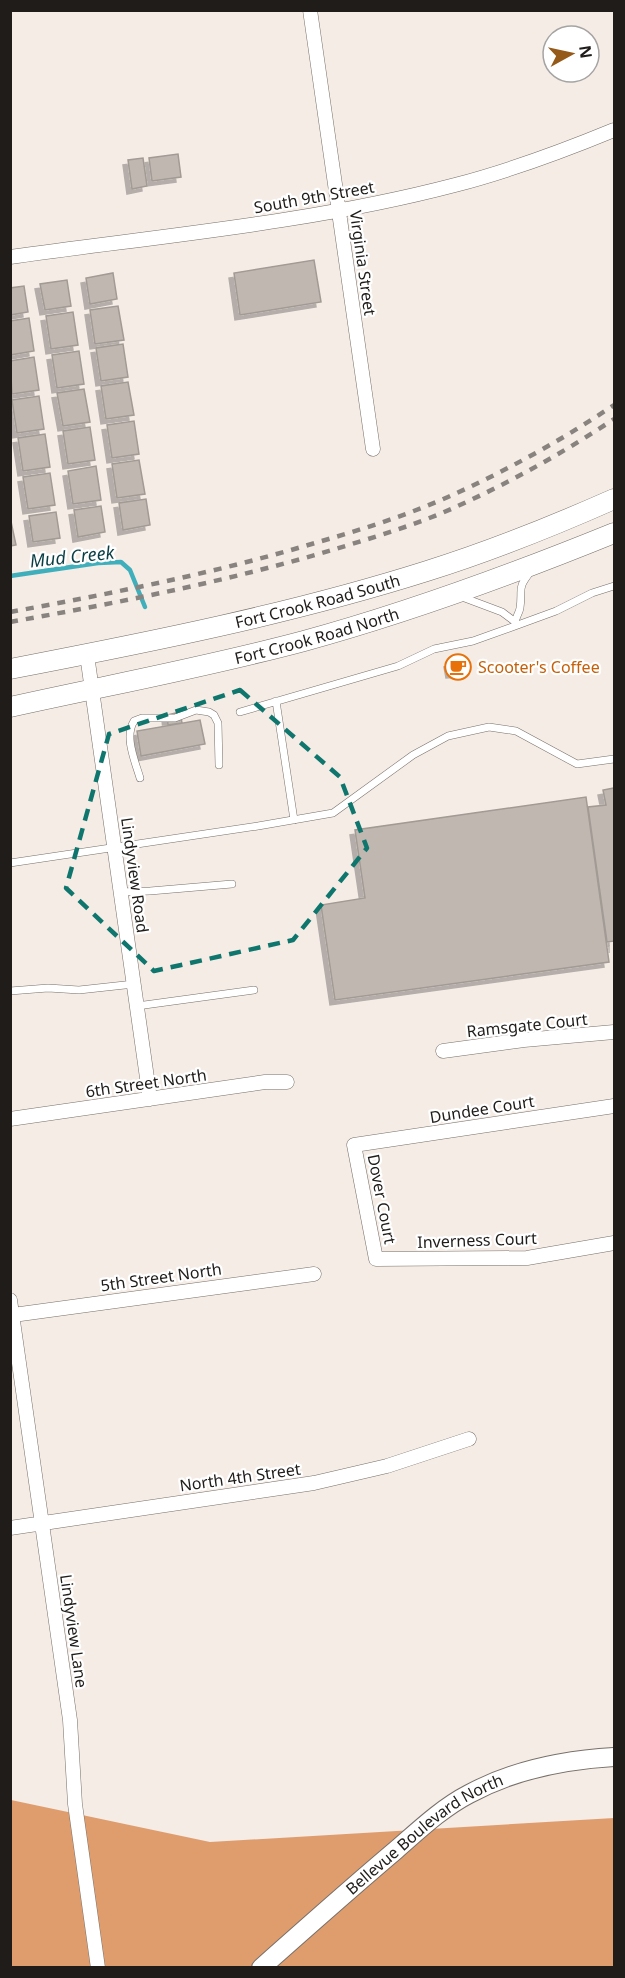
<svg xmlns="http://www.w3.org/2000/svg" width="625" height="1978" font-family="'Noto Sans',sans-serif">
<defs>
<filter id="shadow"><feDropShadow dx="-5" dy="5" stdDeviation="0" flood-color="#0004"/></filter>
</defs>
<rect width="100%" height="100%" fill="#f5ece6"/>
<path fill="#df9d6e" d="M11,1800L210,1842L614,1818V1967L11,1968Z"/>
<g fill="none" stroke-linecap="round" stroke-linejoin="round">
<path stroke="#40afbc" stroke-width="4.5" d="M10,576L98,563L121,562L130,570L145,607"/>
</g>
<path fill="#c0b7b1" stroke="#a29a94" stroke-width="1.5" filter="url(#shadow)" d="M178,154L181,177L152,181L149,158Z
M143,158L147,186L132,189L128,160Z
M314,260L321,302L240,315L234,273Z
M113,273L117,299L90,304L86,278Z
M67,280L71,306L45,310L40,284Z
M24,286L28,312L10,315V288Z
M118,306L124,340L95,344L90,310Z
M73,312L78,345L51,349L46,316Z
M29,318L34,351L10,355V321Z
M123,344L128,377L101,381L96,348Z
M79,351L84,384L57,388L52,355Z
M34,357L39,390L12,394L10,361Z
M128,382L134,415L106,419L101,386Z
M84,389L90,422L63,426L57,393Z
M39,396L44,429L17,433L12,400Z
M134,421L139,454L112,458L107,425Z
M90,427L95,460L68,464L63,431Z
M45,434L50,467L23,471L18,438Z
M139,460L145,494L117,498L112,464Z
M96,466L101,500L73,504L68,471Z
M50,473L55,505L28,509L23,477Z
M146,499L150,525L123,530L119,503Z
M101,506L105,532L78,537L74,510Z
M56,512L60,538L33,542L29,516Z
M10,517L16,545L10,546Z
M464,660L465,672L451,673L449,662Z
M180,712L182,723L168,725L167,715Z
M200,720L205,744L141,756L137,731Z
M614,788V948V941L607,942L588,807L606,805L603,790Z
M586,797L609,962L335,1000L321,905L365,898L355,830Z"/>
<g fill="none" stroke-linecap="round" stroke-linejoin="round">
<g stroke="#776f69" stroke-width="8">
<path id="lane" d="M462,597L502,612L514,621
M515,626C514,618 519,615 520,608C523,587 516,590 531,571
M276,701L294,820
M240,712L398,666L434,649L473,641L515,626L556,611L592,593L614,586
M140,778C135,761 124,737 134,721L142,718H175L196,710L209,712L214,715L218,723L219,765
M10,863L258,826L333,813L413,755L448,736L489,727L516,731L577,764L614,759
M121,892L150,891L232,884
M10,991L48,988L79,990L134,984
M137,1006L254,990"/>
</g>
<g stroke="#776f69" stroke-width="15">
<path id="street" d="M310,10L373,449
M10,257C159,236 310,223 455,185C509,171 563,151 614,130
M87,655L150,1099
M443,1051L524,1040L614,1032
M614,1106L354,1145L376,1259L527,1258L614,1243
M10,1119L265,1082H287
M10,1300L70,1720L75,1804L98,1968
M13,1315L314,1274
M10,1528L314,1483L387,1466L469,1439"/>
</g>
<g stroke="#776f69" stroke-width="20">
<g id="secondary">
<path id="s1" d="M261,1968C306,1928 351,1888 396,1850C419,1830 442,1808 469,1794C513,1770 564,1760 614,1757"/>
</g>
</g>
<g stroke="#776f69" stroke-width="21">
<g id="primary">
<path id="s2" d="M10,669C150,642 291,614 427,571C491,551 553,526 614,499"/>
<path id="s3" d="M10,707C109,685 207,667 304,641C410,612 513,574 614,533"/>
</g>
</g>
<use href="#lane" stroke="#fff" stroke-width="7"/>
<use href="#street" stroke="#fff" stroke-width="14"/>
<use href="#secondary" stroke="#fff" stroke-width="18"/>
<use href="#primary" stroke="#fff" stroke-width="20"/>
<path stroke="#89837f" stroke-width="4.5" stroke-dasharray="8 8" stroke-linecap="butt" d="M10,612C114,593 215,573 315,543C360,530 405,516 448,497C506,471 562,440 614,405
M10,622C116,603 219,583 322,553C362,541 403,529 442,513C502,487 560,455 614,419"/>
</g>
<path fill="none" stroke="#0f766e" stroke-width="4.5" stroke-dasharray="12 8" stroke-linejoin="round" d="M240,690L340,777L367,848L293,940L154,971L66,888L109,734Z"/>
<defs>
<g id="cafe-ring" transform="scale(1.35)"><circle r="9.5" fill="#fff" stroke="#e8710a" stroke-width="1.5"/><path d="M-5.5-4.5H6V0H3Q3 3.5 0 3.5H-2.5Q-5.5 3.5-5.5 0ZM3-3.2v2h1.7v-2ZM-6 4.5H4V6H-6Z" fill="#e8710a"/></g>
</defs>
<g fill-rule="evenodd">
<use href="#cafe-ring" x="458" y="667"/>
</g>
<g text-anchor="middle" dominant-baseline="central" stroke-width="4.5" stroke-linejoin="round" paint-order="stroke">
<g font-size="16" fill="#1f1c1a" stroke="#fff">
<text transform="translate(314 197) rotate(-10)">South 9th Street</text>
<text transform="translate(363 263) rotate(82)">Virginia Street</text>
<text stroke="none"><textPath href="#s2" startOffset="315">Fort Crook Road South</textPath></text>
<text stroke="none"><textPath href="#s3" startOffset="315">Fort Crook Road North</textPath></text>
<text transform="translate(135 875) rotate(82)">Lindyview Road</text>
<text transform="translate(527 1025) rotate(-6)">Ramsgate Court</text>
<text transform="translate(146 1083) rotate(-8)">6th Street North</text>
<text transform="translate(482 1109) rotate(-9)">Dundee Court</text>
<text transform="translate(382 1199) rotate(79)">Dover Court</text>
<text transform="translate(477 1240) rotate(-2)">Inverness Court</text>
<text transform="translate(161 1277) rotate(-8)">5th Street North</text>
<text transform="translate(240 1477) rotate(-8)">North 4th Street</text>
<text transform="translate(74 1631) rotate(82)">Lindyview Lane</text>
<text stroke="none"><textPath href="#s1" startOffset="212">Bellevue Boulevard North</textPath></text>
</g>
<g font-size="16" fill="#c56008" stroke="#fff" text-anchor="start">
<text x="478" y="667">Scooter's Coffee</text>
</g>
<g font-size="18" font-style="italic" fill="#093d43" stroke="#fff">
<text transform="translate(72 556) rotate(-6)">Mud Creek</text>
</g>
</g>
<rect width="625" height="1978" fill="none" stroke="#1f1c1a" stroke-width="24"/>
<g transform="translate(571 54) rotate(82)"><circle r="28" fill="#ffffff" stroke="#a5a4a3" stroke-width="1.5"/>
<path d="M0-4.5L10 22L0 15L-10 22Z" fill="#955a19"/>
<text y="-9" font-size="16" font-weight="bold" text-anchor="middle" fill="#1f1c1a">N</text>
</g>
</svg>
